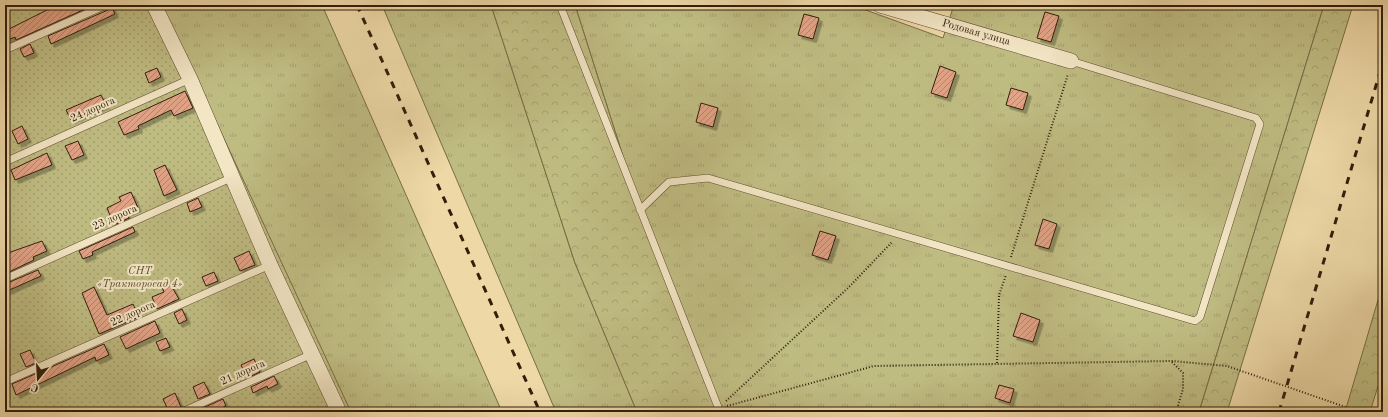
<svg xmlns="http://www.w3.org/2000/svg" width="1388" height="417" font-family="'Old Standard TT',serif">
<defs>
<pattern id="grass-tufts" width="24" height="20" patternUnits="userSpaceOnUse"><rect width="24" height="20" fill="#bfbc82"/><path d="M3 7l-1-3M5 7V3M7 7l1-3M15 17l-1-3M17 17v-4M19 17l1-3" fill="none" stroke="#a5a16f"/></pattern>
<pattern id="forest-crowns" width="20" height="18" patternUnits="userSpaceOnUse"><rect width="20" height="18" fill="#bfbc82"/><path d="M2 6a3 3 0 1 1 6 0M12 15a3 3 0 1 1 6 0" fill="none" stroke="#a5a16f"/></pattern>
<pattern id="garden-dots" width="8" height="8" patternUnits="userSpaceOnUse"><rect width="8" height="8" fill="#bfbc82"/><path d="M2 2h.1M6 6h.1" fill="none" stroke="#a5a16f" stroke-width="1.8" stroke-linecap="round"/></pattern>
<pattern id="building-hatch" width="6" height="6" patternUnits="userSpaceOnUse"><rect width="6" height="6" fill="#e2a488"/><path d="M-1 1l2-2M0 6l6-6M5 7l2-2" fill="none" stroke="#b8856d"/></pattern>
<filter id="shadow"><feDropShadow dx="3.5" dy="3.5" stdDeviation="0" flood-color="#0004"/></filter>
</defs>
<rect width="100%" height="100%" fill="#edd8a6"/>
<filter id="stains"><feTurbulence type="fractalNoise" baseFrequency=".005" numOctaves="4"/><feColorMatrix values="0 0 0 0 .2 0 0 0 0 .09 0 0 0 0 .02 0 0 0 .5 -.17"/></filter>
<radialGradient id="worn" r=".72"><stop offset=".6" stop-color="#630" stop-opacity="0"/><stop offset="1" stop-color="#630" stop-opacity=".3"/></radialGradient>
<path fill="url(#grass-tufts)" stroke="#786d46" d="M136,5H322L502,412H351Z
M382,5H491L575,263L637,412H556Z
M575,5H852L943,38L954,5H1324L1199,412H720L640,210Z"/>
<path fill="url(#forest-crowns)" stroke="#786d46" d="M491,5H575L640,210L720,412H637L575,263Z
M1324,5H1353L1227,412H1199Z
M1383,283V370L1370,412H1345Z"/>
<path fill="url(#garden-dots)" stroke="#786d46" d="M5,5H162L351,412H5Z"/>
<path fill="url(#building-hatch)" stroke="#321e0b" filter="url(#shadow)" d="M52,5H94L16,40L15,37L5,41V31L53,7Z
M111,5L115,14L51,44L48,36L108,10Z
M1045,12L1059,16L1051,42L1037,38Z
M804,14L819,18L813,39L798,35Z
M30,44L34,53L24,57L20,49Z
M940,66L956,72L947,98L931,93Z
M157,68L161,77L149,83L145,73Z
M1011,88L1028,93L1023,110L1006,105Z
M185,91L193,108L174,116L171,110L138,126L139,129L124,135L118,122Z
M101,95L106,105L71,120L66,110Z
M701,103L718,108L713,127L696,122Z
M22,126L28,139L18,144L12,131Z
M78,141L84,155L72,160L65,146Z
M47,153L52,165L15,180L11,170Z
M165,165L177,190L164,196L154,170Z
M131,192L138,208L126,213L129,218L114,225L107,208L121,201L119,197Z
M198,198L202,207L190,212L187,203Z
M1043,219L1057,224L1049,249L1035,245Z
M133,227L135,232L92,252L93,255L83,259L79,251Z
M820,231L836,236L828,260L812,255Z
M42,241L47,251L33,257L34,260L9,272L5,264V254Z
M249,251L255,265L240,271L234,258Z
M38,270L41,276L5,292V284Z
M214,272L218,281L206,286L202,277Z
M169,282L179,299L157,309L152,297L164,292L161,285Z
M94,287L107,315L133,304L139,317L99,334L82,293Z
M182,309L187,320L179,324L174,313Z
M1021,313L1040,320L1033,342L1013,336Z
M155,321L160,333L126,349L120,337Z
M166,338L170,347L160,351L156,342Z
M104,344L109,355L96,361L95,357L16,395L12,384Z
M30,350L36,363L26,367L20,354Z
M254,359L260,372L247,378L241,365Z
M274,376L278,384L268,389L267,386L253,393L251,387Z
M204,382L210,394L198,399L193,387Z
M999,385L1014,389L1010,403L995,398Z
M175,393L181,407L177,412H169L163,399Z
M223,399L226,406L212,412H194Z"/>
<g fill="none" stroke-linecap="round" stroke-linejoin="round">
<g stroke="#614c32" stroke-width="8">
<path id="service" d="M560,5L720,412
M5,50L106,5
M5,162L190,79
M640,210L669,182L708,178L1195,321L1200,317L1260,124L1256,118L1071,61
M5,279L233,177
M5,382L270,265
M182,412L312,354"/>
</g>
<g stroke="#614c32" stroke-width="16">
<path id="minor" d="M154,5L190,79L270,265L339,412
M880,5L1071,61"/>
</g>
<path stroke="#321e0b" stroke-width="2" stroke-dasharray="1 2" stroke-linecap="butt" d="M1011,257L1068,74
M1172,362L1183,373V389L1176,412
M997,363L999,295L1006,275
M726,401L849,287L892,242
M727,406L874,366L1172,361L1227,366L1360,412
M390,412L394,411L398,412"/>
<use href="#service" stroke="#f3e6c5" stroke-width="7"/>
<use href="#minor" stroke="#f3e6c5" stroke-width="15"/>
<path stroke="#321e0b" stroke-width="3" stroke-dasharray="7 7" stroke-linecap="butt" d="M357,5L540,412
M1279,412L1383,62"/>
</g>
<g text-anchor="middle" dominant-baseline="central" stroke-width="4" stroke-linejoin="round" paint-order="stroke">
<g font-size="11" fill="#321e0b" stroke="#f3e6c5">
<text transform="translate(976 33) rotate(16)">Родовая улица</text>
<text transform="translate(93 110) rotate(-24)">24 дорога</text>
<text transform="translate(115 218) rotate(-24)">23 дорога</text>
<text transform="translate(133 314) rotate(-24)">22 дорога</text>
<text transform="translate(243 373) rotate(-24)">21 дорога</text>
</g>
<g font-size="11" font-style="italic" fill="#5c4d2f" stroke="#f3e6c5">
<text x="140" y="271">СНТ<tspan x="140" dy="13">«Тракторосад 4»</tspan></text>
</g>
</g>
<rect width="1388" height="417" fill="none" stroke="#edd8a6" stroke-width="20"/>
<rect x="6" y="6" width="1376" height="405" fill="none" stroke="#321e0b" stroke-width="2"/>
<rect x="10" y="10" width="1368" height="397" fill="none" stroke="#321e0b"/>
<g transform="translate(38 379) rotate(198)" stroke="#f3e6c5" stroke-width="3" paint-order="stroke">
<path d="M0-3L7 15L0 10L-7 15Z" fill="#321e0b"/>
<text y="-6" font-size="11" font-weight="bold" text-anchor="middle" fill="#321e0b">С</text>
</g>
<rect width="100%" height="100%" filter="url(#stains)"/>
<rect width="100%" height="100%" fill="url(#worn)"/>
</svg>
